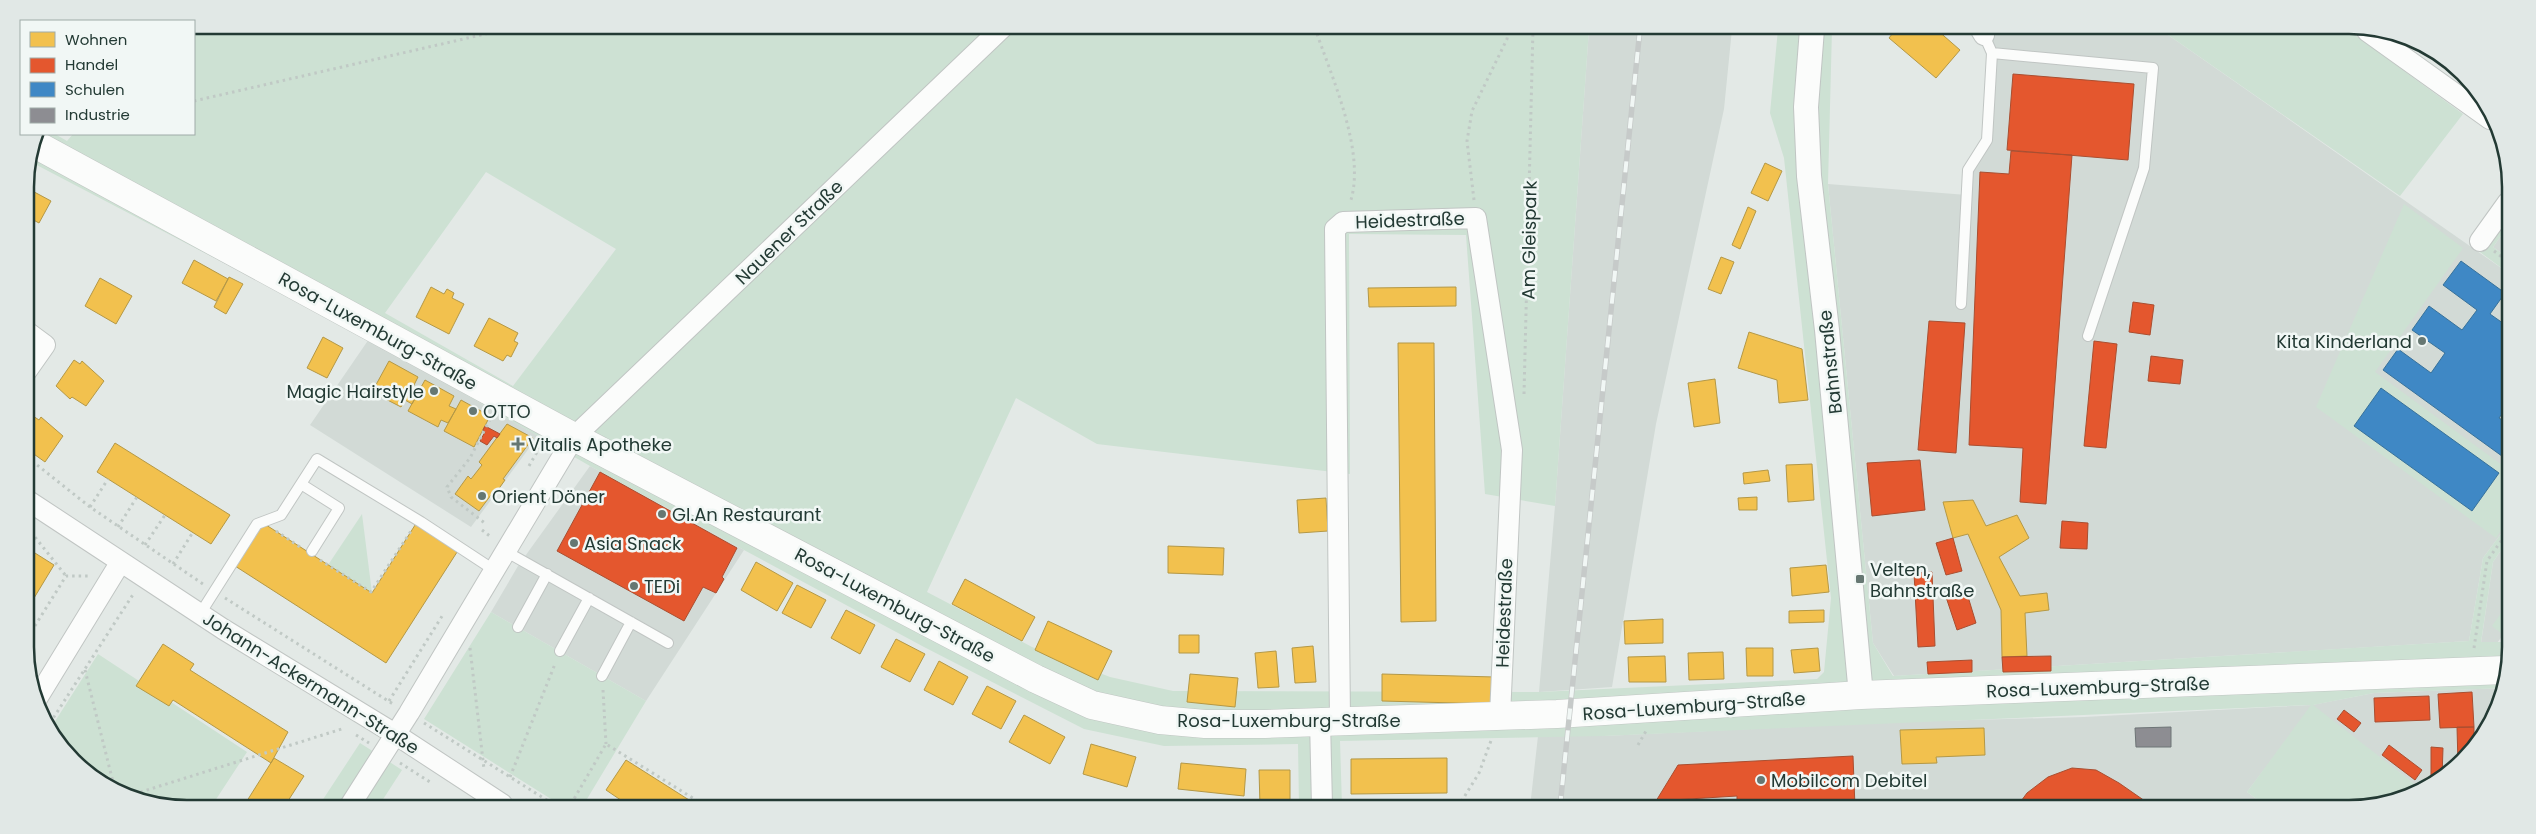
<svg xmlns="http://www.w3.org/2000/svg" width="2536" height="834" font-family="Poppins,sans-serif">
<rect width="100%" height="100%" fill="#e3e9e6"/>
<path fill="#d2dad6" d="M1589,29H1732L1724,109L1656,424L1612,687L1539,692L1555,506Z
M1990,30H2161L2507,272L2506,527L2483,558L2469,641L1894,676L1873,643L1828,184L1967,195L1968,170L1987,140Z
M2508,226L2507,257L2493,247Z
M369,339L538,436L471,527L310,425Z
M590,466L744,550L646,701L491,612L518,566Z
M2506,543V631L2497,643H2481L2493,562Z
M2505,688L2484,737L2448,775L2421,789L2312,706L2247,792L2269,808L1530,807L1538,736H1604L1897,722L2084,717L2312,705L2374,693Z"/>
<path fill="#cde1d3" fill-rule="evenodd" d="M194,25L1589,29L1555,506L1485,494L1466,235L1349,234L1350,474L1097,444L1016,398L927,592L1032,647L1110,677L1173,691L1539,692L1817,679L1824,672L1831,598L1784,158L1770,113L1778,29H1832L1828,184L1873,643L1893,676L2469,641L2483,558L2506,527V543L2493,562L2481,642H2506L2505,688L2374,693L2313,705L2421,789L2401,800L2359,809L2269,808L2247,792L2311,705L1604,736L1340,741L1342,806H1299L1298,744L1164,746L1084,729L924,647L744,550L590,466L369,339L29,161L35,134H55L67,141L73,134H194ZM486,172L616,249L513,386L385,313Z
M2161,30H2348L2463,114L2400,196Z
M2508,190V226L2493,247L2507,257V272L2469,244Z
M2404,204L2463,248L2375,372L2506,468V523L2496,538L2316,407Z
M362,514L372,593L328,565Z
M2506,606V626L2501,633L2492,626Z
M491,612L646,701L584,804H559L424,719Z
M98,654L247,752L213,804L145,803L97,782L65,754L52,726Z
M360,743L402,770L380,804H320Z"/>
<path fill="#f2c14e" stroke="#b49846" d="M1896,29H1936L1960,50L1936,78L1889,38Z
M1765,163L1782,171L1768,201L1751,193Z
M25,187L51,201L39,223L26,216Z
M1748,207L1756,211L1740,249L1732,245Z
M1721,257L1734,262L1721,294L1708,289Z
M194,260L228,279L216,301L182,283Z
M229,277L243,284L226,314L214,307Z
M100,278L132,296L116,324L85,306Z
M431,287L444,294L447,289L454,293L452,298L464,304L449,334L416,317Z
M1456,287V306L1369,307L1368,288Z
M489,318L518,333L514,341L518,343L511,357L507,355L503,361L474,346Z
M1749,332L1802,349L1808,400L1779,403L1777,380L1738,368Z
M323,337L343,348L327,378L307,368Z
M1398,343H1434L1436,621L1401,622Z
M74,360L80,364L82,361L104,381L86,406L72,397L70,399L56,386Z
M389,361L418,377L413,387L420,390L412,404L405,400L401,407L372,392Z
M1715,379L1720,423L1694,427L1688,383Z
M425,380L454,396L449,406L456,409L448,423L441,420L438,427L408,411Z
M461,400L490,416L474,447L444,431Z
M33,416L39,420L41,417L63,436L45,462L31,452L29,455L27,453V424Z
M507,424L533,438L503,479L505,480L493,497L491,495L479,511L455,494L468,476L471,479L482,465L479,462Z
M115,443L230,515L211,544L97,472Z
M1812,464L1814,500L1788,502L1786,465Z
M1768,470L1770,481L1744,484L1743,473Z
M1757,497V510H1739L1738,498Z
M1326,498L1328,531L1299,533L1297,500Z
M1973,500L1986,526L2017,515L2029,538L1999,557L2020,596L2047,593L2049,610L2025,613L2027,656L2002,657L2001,610L1968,534L1953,538L1943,502Z
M417,522L459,549L386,663L235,566L263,523L372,593Z
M1168,546L1224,548L1223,575L1168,573Z
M27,548L54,565L28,608Z
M756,562L793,583L777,611L741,590Z
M1826,565L1829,592L1792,596L1790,568Z
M965,579L1035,617L1022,641L952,604Z
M797,585L826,600L811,628L782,613Z
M846,610L875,625L860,654L831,638Z
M1824,610V622L1789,623V611Z
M1663,619V643L1625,644L1624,621Z
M1048,621L1112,651L1098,680L1035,650Z
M1179,635H1199V653H1179Z
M896,639L925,654L910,682L881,667Z
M163,644L194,664L190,670L288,732L271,763L173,700L169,706L136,686Z
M1313,646L1316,682L1295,683L1292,648Z
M1746,648H1773V676H1747Z
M1818,648L1820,671L1794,673L1791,650Z
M1276,651L1279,687L1258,688L1255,653Z
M1723,652L1724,679L1689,680L1688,653Z
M1665,656L1666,682H1629L1628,657Z
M939,661L968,677L953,705L924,690Z
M1190,674L1238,678L1235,707L1187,702Z
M1382,674L1495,677L1494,704L1382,701Z
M987,686L1016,701L1001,729L972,714Z
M1024,715L1065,737L1050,764L1009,742Z
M1984,728L1985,755L1936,757L1937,763L1902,764L1900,730Z
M1091,744L1136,757L1127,787L1083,774Z
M274,758L304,776L286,804H245Z
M1447,758V793L1351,794V759Z
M626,760L697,805H628L606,790Z
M1181,763L1246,769L1244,796L1178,789Z
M1259,770H1290V806H1260Z"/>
<path fill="#e4572e" stroke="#aa4e30" d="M2013,74L2134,84L2128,160L2007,150Z
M2011,151L2072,155L2046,504L2020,502L2023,448L1969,445L1980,172L2009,174Z
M2133,302L2154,305L2150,335L2129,332Z
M1929,321L1965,323L1956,453L1918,450Z
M2094,341L2117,344L2106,448L2084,446Z
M2151,356L2183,360L2180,384L2148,381Z
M485,426L500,434L497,438L494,436L487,445L480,441L485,432L483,430Z
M1920,460L1925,510L1872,516L1867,463Z
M600,472L737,548L722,577L724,579L716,593L703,587L684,621L557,551Z
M2062,521L2088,523L2087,549L2060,548Z
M1953,538L1962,571L1946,575L1936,543Z
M1932,572L1935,646L1918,647L1914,573Z
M1966,590L1976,623L1957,630L1946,597Z
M2051,656V671L2003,672L2002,657Z
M1972,660V672L1928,674L1927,662Z
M2472,692L2474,727L2440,728L2438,694Z
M2429,696L2430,720L2375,722L2374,698Z
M2495,696H2502L2495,712Z
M2344,710L2361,723L2354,732L2337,719Z
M2457,727H2474V747L2458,764Z
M2389,745L2422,770L2415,780L2382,755Z
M2431,747L2443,748L2442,778L2438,781H2431Z
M1853,756L1855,807H1737V796L1656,801L1678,765Z
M2072,768L2096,770L2119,783L2155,808H2016L2027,793L2048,777Z"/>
<path fill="#3f88c5" stroke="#37719a" d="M2461,261L2505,293L2490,314L2507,326V407L2499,418L2507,423L2506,459L2383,370L2398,349L2431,373L2445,353L2412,330L2429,306L2462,330L2477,310L2443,285Z
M2381,388L2499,473L2472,511L2354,426Z"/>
<path fill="#8d8d92" stroke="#6d7476" d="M2171,727V747H2136L2135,728Z"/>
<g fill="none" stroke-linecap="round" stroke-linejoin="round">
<g stroke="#c0c5c3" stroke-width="12">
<path id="service" d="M1992,53L2153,68L2144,168L2088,336
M1961,304L1968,170L1987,140L1992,53L1984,35
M301,484L339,508L312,551
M505,551L668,643
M200,614L257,524L281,515L317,459L421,522L494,570
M518,627L547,574
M560,651L589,598
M602,676L631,622"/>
</g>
<g stroke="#c0c5c3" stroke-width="22">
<path id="minor" d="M1981,30L1984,35
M2367,31L2490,119
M2480,241L2508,202
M26,331L45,345L26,372
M27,500L223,629L395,734L502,804
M38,697L120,563
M1320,720L1322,806
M1340,720L1335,229L1343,222L1476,218L1512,450L1500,716
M351,804L409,713L574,437L1003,27"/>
</g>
<g stroke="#c0c5c3" stroke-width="26">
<path id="tertiary" d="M1812,29L1806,107L1809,176L1827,330L1861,695"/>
</g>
<g stroke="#c0c6c3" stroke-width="29">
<path id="secondary" d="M33,143L574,437L1036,679L1092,705L1160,720L1205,724H1265L1557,714L1861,695L2505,670"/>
</g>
<path stroke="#c0c9c5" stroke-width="3" stroke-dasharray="2.5 4" stroke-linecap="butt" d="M1315,28C1331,76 1367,153 1350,203
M194,101L520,26
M1474,200L1467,141L1472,111L1507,39L1509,28
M2494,251L2507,261
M1524,394L1533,28
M486,427L492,416
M484,431L470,458L447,487L451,497L486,524
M27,457L90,507L203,584
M529,466L541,445
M90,507L108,479
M27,527L66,576
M118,527L137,497
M482,530L491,537
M276,531L300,547
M145,545L165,515
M320,560L371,592L411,531
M173,564L193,532
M225,598L393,704
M28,637L66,576H91
M470,648L484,769
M2474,648L2487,561L2506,534
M85,670L115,790
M603,690L606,744
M389,701L444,613
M50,723L134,593
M424,723L553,804
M356,735L369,743
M1638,745L1646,731
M400,763L430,782
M510,777L555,664
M128,796L345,728
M571,804L606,744L704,805
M1458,807L1479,773L1492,738"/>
<use href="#service" stroke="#fbfcfb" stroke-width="10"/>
<use href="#minor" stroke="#fbfcfb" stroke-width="20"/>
<use href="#tertiary" stroke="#fbfcfb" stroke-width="24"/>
<use href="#secondary" stroke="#fbfcfb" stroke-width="28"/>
<g stroke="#c6cac9" stroke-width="5.5">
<path id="rail" d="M1560,807L1640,29"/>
</g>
<use href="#rail" stroke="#f1f7f5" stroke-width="4" stroke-dasharray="11" stroke-linecap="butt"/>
</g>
<g fill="#667772" stroke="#f1f7f5" stroke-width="2">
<circle cx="2422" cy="341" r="5"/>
<circle cx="434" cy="391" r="5"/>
<circle cx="473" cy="411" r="5"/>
<path d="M515.5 436.5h5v5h5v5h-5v5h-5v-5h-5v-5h5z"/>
<circle cx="482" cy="496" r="5"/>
<circle cx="662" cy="514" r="5"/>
<circle cx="574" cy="543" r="5"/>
<rect x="1855" y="574" width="10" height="10" rx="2.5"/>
<circle cx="634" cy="586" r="5"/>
<circle cx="1761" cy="780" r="5"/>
</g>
<g text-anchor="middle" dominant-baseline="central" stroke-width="5" stroke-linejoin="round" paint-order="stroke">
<g font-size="18" fill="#233a34" stroke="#f1f7f5">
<text transform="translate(1410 220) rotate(-2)">Heidestraße</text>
<text transform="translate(789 232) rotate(-44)">Nauener Straße</text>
<text transform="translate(1529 240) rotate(-89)">Am Gleispark</text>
<text transform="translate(378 331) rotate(29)">Rosa-Luxemburg-Straße</text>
<text transform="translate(1830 362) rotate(-96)">Bahnstraße</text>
<text transform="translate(895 605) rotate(28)">Rosa-Luxemburg-Straße</text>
<text transform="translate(1504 613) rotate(-88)">Heidestraße</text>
<text transform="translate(311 683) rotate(32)">Johann-Ackermann-Straße</text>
<text transform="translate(2098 687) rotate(-2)">Rosa-Luxemburg-Straße</text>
<text transform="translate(1694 706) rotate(-4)">Rosa-Luxemburg-Straße</text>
<text x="1289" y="720">Rosa-Luxemburg-Straße</text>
</g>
<g font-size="18" fill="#233a34" stroke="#f1f7f5" text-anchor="start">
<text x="2412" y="341" text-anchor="end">Kita Kinderland</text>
<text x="424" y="391" text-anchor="end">Magic Hairstyle</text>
<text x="483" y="411">OTTO</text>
<text x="528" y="444">Vitalis Apotheke</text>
<text x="492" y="496">Orient Döner</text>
<text x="672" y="514">GI.An Restaurant</text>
<text x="584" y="543">Asia Snack</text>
<text x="1870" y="569">Velten,<tspan x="1870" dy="21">Bahnstraße</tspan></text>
<text x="644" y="586">TEDi</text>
<text x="1771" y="780">Mobilcom Debitel</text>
</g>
</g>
<path d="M0 0H2536V834H0ZM187 34H2349A153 153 0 0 1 2502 187V647A153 153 0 0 1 2349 800H187A153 153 0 0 1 34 647V187A153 153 0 0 1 187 34Z" fill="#e1e8e6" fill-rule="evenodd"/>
<path fill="none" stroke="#233a34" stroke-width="2.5" d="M187 34H2349A153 153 0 0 1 2502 187V647A153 153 0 0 1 2349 800H187A153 153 0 0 1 34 647V187A153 153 0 0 1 187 34Z"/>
<rect x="20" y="20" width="175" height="115" fill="#f1f7f5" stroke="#9faba8"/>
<rect x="30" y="32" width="25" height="15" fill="#f2c14e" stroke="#9faba8"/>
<text x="65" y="45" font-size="15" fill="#233a34">Wohnen</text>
<rect x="30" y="58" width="25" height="15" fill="#e4572e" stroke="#9faba8"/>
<text x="65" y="70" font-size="15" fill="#233a34">Handel</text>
<rect x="30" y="82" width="25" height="15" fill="#3f88c5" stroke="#9faba8"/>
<text x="65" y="95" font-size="15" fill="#233a34">Schulen</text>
<rect x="30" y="108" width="25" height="15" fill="#8d8d92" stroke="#9faba8"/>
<text x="65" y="120" font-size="15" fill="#233a34">Industrie</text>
</svg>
